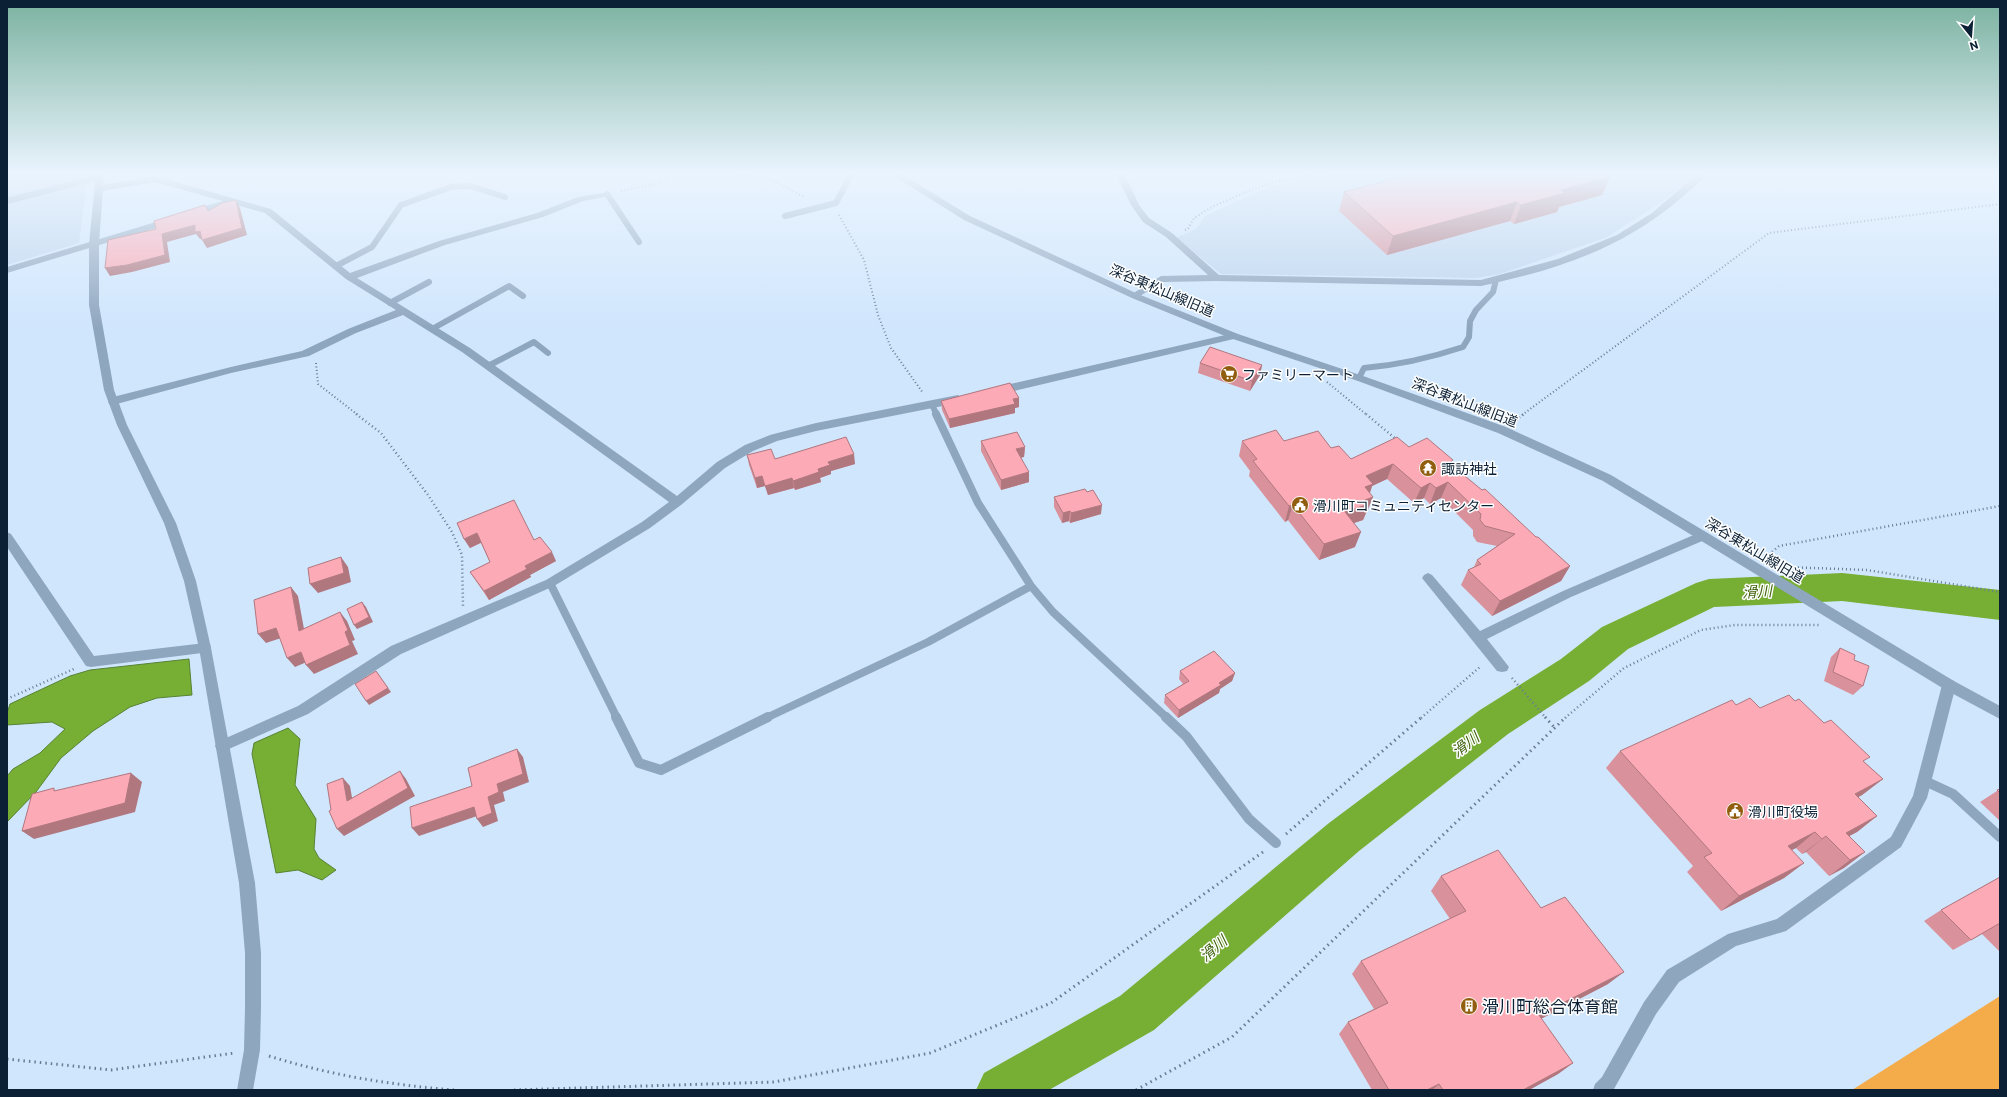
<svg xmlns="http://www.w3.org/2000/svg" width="2007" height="1097" font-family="Commissioner,'Noto Sans JP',sans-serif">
<rect width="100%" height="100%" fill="#d0e6fd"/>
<path fill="#bed5ef" d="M7,173H88L79,243L7,265Z
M1333,173H1696L1659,204L1605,238L1500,274L1476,278L1221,274L1178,239V237L1196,229L1205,216L1268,187Z"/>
<path fill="#f4ab49" d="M2000,996V1090H1852Z"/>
<path fill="#77ae34" stroke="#578334" d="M189,659L192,695L157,698L130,707L93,731L61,758L36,792L7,822V776L13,769L40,753L65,729L52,722L7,725V713L10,704L70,676L90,670Z
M288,728L300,739L295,785L316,819L314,849L319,858L336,870L322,880L298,870L276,873L252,754L254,743Z"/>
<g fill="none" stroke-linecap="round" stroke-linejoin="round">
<path fill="#77ae34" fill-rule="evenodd" d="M1842,573L2000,590V620L1842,601L1714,607L1628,649L1589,681L1508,734L1359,851L1154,1030L1049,1090H976L984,1073L1120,996L1329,823L1480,710L1561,659L1602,627L1696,583L1709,579Z"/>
<path stroke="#687d93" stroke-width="2" stroke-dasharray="1 2.5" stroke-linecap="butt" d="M723,173L766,177L804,197
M621,191L656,184L674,173
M839,215L864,260L878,315L891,348L923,393
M1185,230L1188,229L1194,218L1212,207L1249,191L1271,183L1322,173
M316,363L318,384L358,415
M1327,382L1367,415
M1522,415L1769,233L2000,204"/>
<path stroke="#687d93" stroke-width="2.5" stroke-dasharray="1 3" stroke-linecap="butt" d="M356,414L381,433L428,495L452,532L462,555L463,606
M1366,414L1397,440
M1516,420L1524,414
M1766,557L1779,546L2000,506
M1786,567L1867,570L2000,592
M1512,678L1546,718
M7,699L76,668
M1421,718L1481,666
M1565,718L1624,668L1701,630L1735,625H1819"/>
<path stroke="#687d93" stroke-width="3" stroke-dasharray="1.5 4" stroke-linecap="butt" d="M1545,717L1554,727
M1286,834L1422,717
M269,1056C330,1075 390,1085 454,1090
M7,1059L111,1070L235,1053
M514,1090L774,1082L930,1053L1051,1003L1263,852
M1136,1090L1232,1037L1566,717"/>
<path stroke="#8fa6bf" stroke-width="6" d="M607,194L639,242
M7,201L99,177
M785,216L836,203L852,173
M336,266L372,247L401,205L451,187L470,186L505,197
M390,303L429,282
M432,329L509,286L523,296
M488,366L534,342L548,353
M1359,378L1364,368C1399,365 1430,358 1463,347L1469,337L1470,321L1476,310L1493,292L1496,280
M932,405L937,415"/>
<path stroke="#8fa6bf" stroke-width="8" d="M936,414L978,503L1031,586L1053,612L1167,718
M550,583L617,718
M766,718L928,642L1031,586"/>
<path stroke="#8fa6bf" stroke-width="10" d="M616,717L639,763L661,770L768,717
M1166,717L1186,736L1249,819L1276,843
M1925,781L1953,794L2000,837"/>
<path fill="#8fa6bf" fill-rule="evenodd" d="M1113,173H1123L1125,175L1139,205L1149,218L1172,233L1219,275L1481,280L1558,259L1617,235L1652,213L1698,173H1708C1700,182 1690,190 1681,198C1622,249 1556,270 1481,286L1217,281L1163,282L1135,299L1130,296L1132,294L1161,276L1208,275L1166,237L1143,222L1131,205L1118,178Z
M155,176L271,209L350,273L439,241L537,213L578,197L610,192V196L583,201L543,217L445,245L357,278L470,348L677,496L717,462L745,445L770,435L816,423L958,395L963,399L958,403L816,431L777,441L753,451L725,468L681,505L650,528L554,586L401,654L308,714L222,752L217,750L215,746L217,742L298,706L391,646L546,580L642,522L669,502L462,352L403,315L356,333L309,356L231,373L113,405L109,404L108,401L109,398L113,397L231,367L302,351L348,329L396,310L346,279L265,213L233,204L195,215H189V211L223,201L155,182L97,192L93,189L97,186Z
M169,218L172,219V223L7,273V267Z
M1234,333L1239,336L1238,338L997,395L992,391L997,387Z
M1703,531L1707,533L1709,536L1707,539L1571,597L1487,639L1509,667L1507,671L1502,672L1497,671L1422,578L1424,575L1428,573L1432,575L1480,631L1563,591Z
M7,532L11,534L94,656L205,643L210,644L211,648L210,652L91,667L86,666L7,547Z
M1949,679L1954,681L1956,685L1927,798L1901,847L1786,931L1736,946L1679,982L1656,1014L1614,1089L1593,1090L1595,1084L1602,1077L1644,1002L1667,970L1728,934L1777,919L1891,837L1913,796L1942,685L1944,681Z"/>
<path fill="#8fa6bf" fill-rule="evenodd" d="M96,173H104L99,244V305L114,390L127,425L176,523L196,581L211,648L255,883L261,953V1008L260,1050L253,1090H237L244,1050L245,1008V953L239,883L199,648L184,581L164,523L117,425L104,390L89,305V244Z
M889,173H900L970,216L1138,294L1238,334L1366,377L1506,427L1611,475L1954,681L2000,706V719L1944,689L1603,481L1498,433L1358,381L1230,338L1132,298L964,220Z"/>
</g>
<path fill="#d9929c" d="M1403,173H1607L1602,195L1559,207L1557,212L1514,224L1510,221L1387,255L1339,211L1344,192L1402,177Z
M1200,363L1262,365L1260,375L1250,391L1198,373Z
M1019,398V407L1015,408V413L950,428L942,410L941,401Z
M981,441L1025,447L1024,457H1021L1029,482L1001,490L981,451Z
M1242,441H1284L1331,448L1351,459L1409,447L1452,465L1536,537L1570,566L1561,581L1492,616L1461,585L1468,570L1474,567L1477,560L1497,546L1477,542L1473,536V530L1441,498L1430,504L1424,498L1414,503L1387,479L1372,486L1370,493L1367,512L1366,513L1363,520L1354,523L1355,547L1319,560L1288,520L1285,522L1249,476L1250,471L1239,456Z
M747,455L775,459L855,464L831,471V474L820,478L821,482L795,490L794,488L768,495L765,486L757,488L749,465Z
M1054,497L1101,514L1070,523L1069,521L1062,523L1054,507Z
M464,539L534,540L556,561L530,575L531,577L489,600L476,581L470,572L490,562L481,543L470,548Z
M1840,648L1854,660L1863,686L1853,695L1824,681L1831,657Z
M1180,671L1235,673L1232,681L1220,689L1219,693L1178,718L1164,703L1165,695L1183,684L1179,679Z
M1736,705L1760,708L1864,762L1883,779L1862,795L1858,797L1877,816L1857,832L1849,836L1865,852L1844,868L1829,876L1806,852L1802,854L1796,848L1791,850L1804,863L1784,878L1721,911L1687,872L1693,866L1606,768L1620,751Z
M2000,789V821L1980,802Z
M1441,876L1541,908L1608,984L1541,1019L1573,1063L1558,1074L1529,1090H1372L1339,1034L1348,1022L1374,1009L1352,974L1361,961L1450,919L1431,891Z
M2000,877V952L1982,934L1953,950L1924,921L1941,910Z"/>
<path fill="#b0777f" d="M7,173H16L7,176Z
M189,173H199L190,175Z
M1611,176L1602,195L1559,207L1557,212L1514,224L1521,205L1561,190Z
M236,200L240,208L247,235L207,248L202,240Z
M1517,202L1510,221L1387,255L1393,236Z
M195,225L200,231L205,238L200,239L196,234L167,242L170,262L132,272L110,276L105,268L162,234Z
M1262,365L1260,375L1250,391L1252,381Z
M1019,398V407L1015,408V413L950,428L949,419Z
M1025,447L1024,457L1016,459V449Z
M854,454L855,464L831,471V474L820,478L821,482L795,490L793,481L818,469L828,462Z
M1393,464L1387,479L1372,486L1368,499L1373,497L1367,512L1366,513L1363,520L1339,528L1345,512L1359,503L1366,476Z
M1029,472V482L1001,490V480Z
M762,476L765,486L757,488L755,478Z
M792,478L794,488L768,495L765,486Z
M1448,482L1441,498L1430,504L1436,488Z
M1430,483L1424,498L1414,503L1421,488Z
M1102,505L1101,514L1070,523L1071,513Z
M1293,505L1288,520L1285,522L1289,506Z
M1070,511L1069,521L1062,523L1063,513Z
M1361,532L1355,547L1319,560L1324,544Z
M477,533L482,542L470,548L464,539Z
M552,552L556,561L530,575L531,577L489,600L484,591L525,566Z
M341,557L348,567L351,582L318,593L310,584Z
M1570,566L1561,581L1492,616L1500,601Z
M291,587L298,596L306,640L299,631Z
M362,602L366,607L373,622L357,629L354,625Z
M340,612L347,621L355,640L352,641L358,654L314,674L306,665L345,632Z
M276,628L284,637L266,643L258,634Z
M301,652L309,661L295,667L287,658Z
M376,671L391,692L369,705L366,701Z
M1235,673L1232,681L1220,689L1219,693L1178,718L1179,710L1219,683Z
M517,749L523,757L529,782L503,792L505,801L494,805L498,821L483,827L477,819L488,797L497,784Z
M400,771L406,779L415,796L344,836L337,829Z
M131,773L142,782L135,812L34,839L22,831Z
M343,778L350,786L354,809L347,801Z
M1883,779L1862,795L1835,810L1855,794Z
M474,807L480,815L419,836L412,828Z
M1877,816L1857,832L1834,844L1846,833Z
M1815,832L1796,848L1769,862L1788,846Z
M1826,836L1806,852L1802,854Z
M1865,852L1844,868L1829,876L1850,860Z
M1804,863L1784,878L1721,911L1739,896Z
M1624,972L1608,984L1525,1027L1539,1015Z
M1573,1063L1558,1074L1529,1090H1523Z
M1439,1084L1432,1090H1427Z"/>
<path fill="#fcaab5" stroke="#b0777f" d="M1408,173H1607L1611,176L1561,190L1565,193L1521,205L1517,202L1393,236L1344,192L1409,175Z
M236,200L242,228L202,240L200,231L195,232V225L162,234L165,255L127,265L105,268L108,240L156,229L154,221L205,205L208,211L222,203Z
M1210,347L1262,365L1252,381L1200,363Z
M1010,383L1019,398L1013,399L1015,404L949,419L941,401Z
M1276,430L1284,441L1318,431L1331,448L1339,446L1351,459L1397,437L1409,447L1427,438L1453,460L1449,463L1482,490L1485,489L1536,537H1538L1570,566L1500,601L1468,570L1481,564L1477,560L1515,534L1485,526L1480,520L1481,514L1448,482L1436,488L1430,483L1421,488L1393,464L1366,476L1373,484L1365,487L1373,497L1365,500L1369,504L1345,512L1361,532L1324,544L1293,505L1289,506L1253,461L1257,459L1242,441Z
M1017,432L1025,447L1016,449L1029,472L1001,480L981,441Z
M846,437L854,454L828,462L830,465L818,469L819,472L793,481L792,478L765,486L762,476L755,478L747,455L771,449L775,459Z
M1085,489L1087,492L1093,490L1102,505L1071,513L1070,511L1063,513L1054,497Z
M514,500L534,540L540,537L552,552L525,566L527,569L484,591L470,572L490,562L477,533L464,539L457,523Z
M341,557L344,573L310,584L308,568Z
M291,587L299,631L340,612L348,630L345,632L350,645L306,665L301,652L287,658L276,628L258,634L254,600Z
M362,602L369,617L354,625L347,609Z
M1840,648L1855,655L1854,660L1869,666L1863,686L1833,672Z
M1214,651L1235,673L1219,683L1221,685L1179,710L1165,695L1189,681L1180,671Z
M376,671L388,688L366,701L355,684Z
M1789,695L1795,701L1799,699L1824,723L1831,720L1870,757L1863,761L1883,779L1855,794L1877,816L1846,833L1865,852L1850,860L1826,836L1822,839L1815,832L1788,846L1804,863L1739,896L1704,857L1712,853L1620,751L1732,700L1736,705L1750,698L1760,708Z
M517,749L523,774L497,784L499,792L488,797L492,813L477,819L474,807L412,828L410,807L472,786L468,768Z
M400,771L408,788L337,829L329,811L331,810L327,784L343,778L347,801Z
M131,773L125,803L22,831L32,794L54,788V791Z
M2000,789V793L1997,790Z
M1498,850L1541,908L1565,897L1624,972L1539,1015L1573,1063L1523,1090H1443L1439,1084L1427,1090H1389L1348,1022L1388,1003L1361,961L1466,911L1441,876Z
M2000,877V923L1971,940L1941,910Z"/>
<linearGradient id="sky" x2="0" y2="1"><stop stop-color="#7bb2a0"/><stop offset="0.53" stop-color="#eaf4fe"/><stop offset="1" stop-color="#eaf4fe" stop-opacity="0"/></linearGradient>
<rect width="2007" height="327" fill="url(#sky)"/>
<defs>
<g id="supermarket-disc" transform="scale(0.9)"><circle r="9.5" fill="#915e10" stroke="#fff"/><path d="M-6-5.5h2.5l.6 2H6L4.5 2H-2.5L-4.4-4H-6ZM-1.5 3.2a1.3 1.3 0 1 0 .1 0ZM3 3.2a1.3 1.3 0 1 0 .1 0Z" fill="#fff"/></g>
<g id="temple-disc" transform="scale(0.9)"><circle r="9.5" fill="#915e10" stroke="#fff"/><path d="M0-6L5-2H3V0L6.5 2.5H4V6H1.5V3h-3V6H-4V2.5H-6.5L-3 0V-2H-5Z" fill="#fff"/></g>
<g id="civic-disc" transform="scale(0.9)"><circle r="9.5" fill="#915e10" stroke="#fff"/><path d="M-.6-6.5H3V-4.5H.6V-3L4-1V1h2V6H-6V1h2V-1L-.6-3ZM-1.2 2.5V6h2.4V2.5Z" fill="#fff"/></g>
<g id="building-disc" transform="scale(0.9)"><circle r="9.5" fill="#915e10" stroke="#fff"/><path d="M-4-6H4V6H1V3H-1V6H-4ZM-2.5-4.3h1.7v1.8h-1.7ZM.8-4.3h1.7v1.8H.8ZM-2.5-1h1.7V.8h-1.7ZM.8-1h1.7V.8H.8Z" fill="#fff"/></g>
</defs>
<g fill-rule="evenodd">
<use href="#supermarket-disc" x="1229" y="374"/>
<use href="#temple-disc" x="1428" y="468"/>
<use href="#civic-disc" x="1300" y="505"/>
<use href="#civic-disc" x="1735" y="811"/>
<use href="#building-disc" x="1469" y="1006"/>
</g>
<g text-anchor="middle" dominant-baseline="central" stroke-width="3" stroke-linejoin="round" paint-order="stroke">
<g font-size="14" fill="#0b2035" stroke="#fff">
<text transform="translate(1162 290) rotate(23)">深谷東松山線旧道</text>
<text transform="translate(1465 402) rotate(21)">深谷東松山線旧道</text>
<text transform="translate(1755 550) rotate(31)">深谷東松山線旧道</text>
</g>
<g font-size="14" fill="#0b2035" stroke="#fff" text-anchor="start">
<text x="1242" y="374">ファミリーマート</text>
<text x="1441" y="468">諏訪神社</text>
<text x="1313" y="505">滑川町コミュニティセンター</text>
<text x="1748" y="811">滑川町役場</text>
</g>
<g font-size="15" font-style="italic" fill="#406310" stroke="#fff">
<text transform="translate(1757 591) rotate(-3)">滑川</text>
<text transform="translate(1465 744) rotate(-37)">滑川</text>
<text transform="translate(1213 948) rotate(-40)">滑川</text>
</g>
<g font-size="17" fill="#0b2035" stroke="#fff" text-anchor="start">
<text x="1482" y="1006">滑川町総合体育館</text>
</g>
</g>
<rect width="2007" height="1097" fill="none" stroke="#0b2035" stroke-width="16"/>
<g transform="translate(1971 36) rotate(163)" stroke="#ffffff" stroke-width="3" paint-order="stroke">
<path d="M0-3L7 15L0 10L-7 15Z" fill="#0b2035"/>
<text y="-6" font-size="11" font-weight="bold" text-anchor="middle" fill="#0b2035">N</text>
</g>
</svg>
